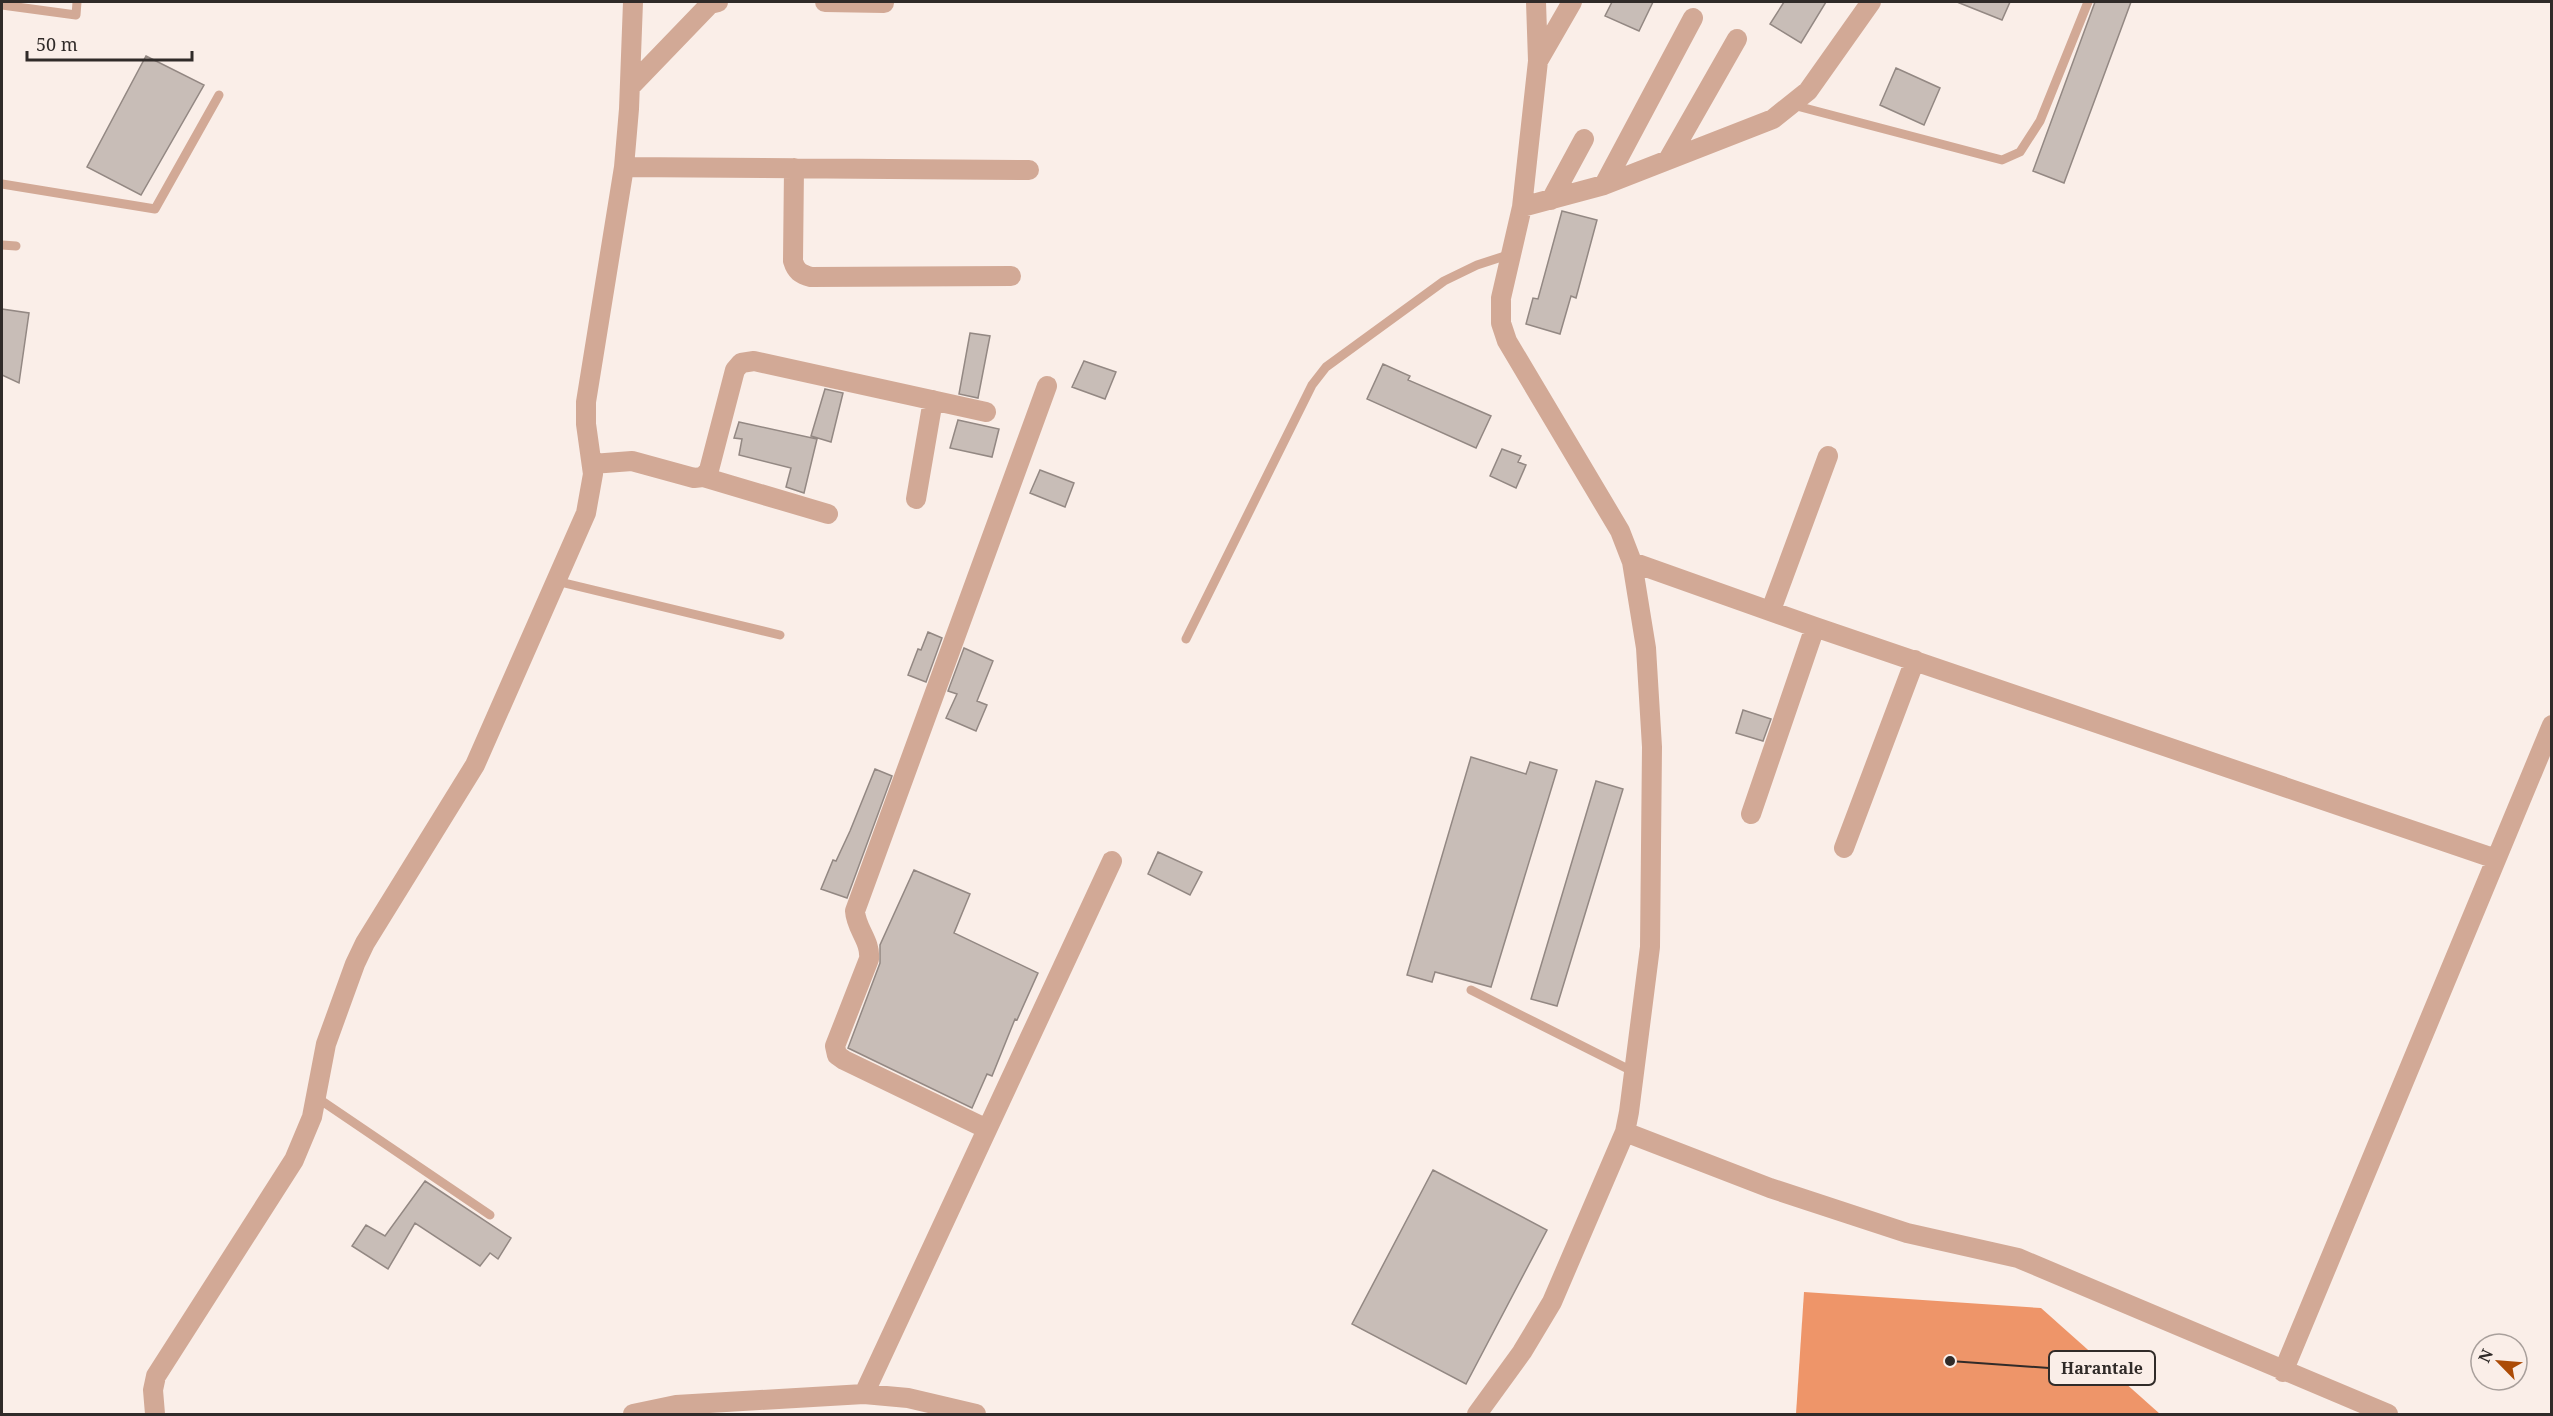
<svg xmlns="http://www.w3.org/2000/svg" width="2553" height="1416" font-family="'Noto Serif',serif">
<rect width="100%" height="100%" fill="#faeee8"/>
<path fill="#ee9569" d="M1804,1292L2041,1308L2160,1414H1796Z"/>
<path fill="#c8bdb7" stroke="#938883" stroke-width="1.5" d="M1612,2H1653L1639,31L1605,16Z
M1784,2H1826L1801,43L1770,24Z
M1957,2H2010L2002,20Z
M2095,2H2131L2064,183L2033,171Z
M146,56L204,85L141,195L87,167Z
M1896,68L1940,88L1924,125L1880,105Z
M1562,211L1597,220L1576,298L1571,296L1560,334L1526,324L1533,298L1538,299Z
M2,309L29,313L19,383L2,375Z
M970,333L990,336L978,398L959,394Z
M1084,361L1116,372L1105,399L1072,387Z
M1383,364L1410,376L1408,380L1491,416L1476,448L1367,399Z
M825,389L843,393L831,442L811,436Z
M958,420L999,429L992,457L950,448Z
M739,422L817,439L804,493L786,487L791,468L739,455L742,439L734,438Z
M1502,449L1521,456L1518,462L1526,465L1516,488L1490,476Z
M1040,470L1074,483L1065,507L1030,493Z
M928,632L942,638L926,682L908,675L918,649L921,650Z
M964,648L993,661L977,701L987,705L976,731L946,718L957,694L948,691Z
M1743,710L1771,719L1763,741L1736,733Z
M1471,757L1526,774L1530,762L1557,770L1491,987L1435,972L1432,982L1407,975Z
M875,769L892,776L847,898L821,889L833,860L836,861L850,831Z
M1596,781L1623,789L1557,1006L1531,999Z
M1158,852L1202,872L1190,895L1148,874Z
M914,870L970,894L954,933L1038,973L1017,1020L1015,1019L992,1076L987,1074L972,1108L848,1048L880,963V945Z
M1433,1170L1547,1230L1466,1384L1352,1324Z
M425,1181L511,1238L498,1259L490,1253L480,1266L415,1223L388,1269L352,1246L366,1225L385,1236Z"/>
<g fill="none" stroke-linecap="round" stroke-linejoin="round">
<path stroke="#d2a996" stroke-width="9" d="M2,5L76,15L77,2
M1793,105L2002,160L2020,152L2040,121L2088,2
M2,184L155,209L219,95
M2,245L16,246
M556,581L780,635
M1186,639L1312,385L1326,367L1444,281L1477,265L1511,254
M1471,990L1634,1072
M316,1097L490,1215"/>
<path stroke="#d2a996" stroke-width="20" d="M825,2L884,3
M1538,61L1572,2
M630,87L710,4L718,2
M1668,160L1737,39
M624,167L1029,170
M794,168L793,261C796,271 800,274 811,277L1011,276
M1604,185L1693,18
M1551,200L1584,139
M1522,207L1604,185L1773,119L1808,91L1871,2
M592,464L632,461L694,478L703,477L709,470L735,370L741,363L754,361L986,412
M703,477L828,514
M916,499L933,400
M1632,562L1815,627L2496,859
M1771,610L1828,456
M1751,814L1815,627
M1844,848L1915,660
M987,1129L844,1060L837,1055L835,1046L869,959C871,941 856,929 855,911L1047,386
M1625,1132L1770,1188L1907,1233L2018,1258L2388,1414
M2283,1372L2552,725
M864,1394L1112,861
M155,1414L153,1390L156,1376L294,1160L312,1117L326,1044L355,964L365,943L475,765L586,513L593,474L586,424V402L624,167L629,109L633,2
M633,1414L676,1405L864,1394L908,1398L976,1414
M1477,1414L1522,1352L1552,1302L1625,1132L1629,1112L1650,947L1652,747L1646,648L1632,562L1620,531L1507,341L1501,323V298L1522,207L1538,61L1536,2"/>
</g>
<path fill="none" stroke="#302b29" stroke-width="2" d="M1950 1361L2049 1368"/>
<circle fill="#302b29" stroke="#faeee8" stroke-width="2" cx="1950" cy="1361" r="6"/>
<rect fill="#faeee8" stroke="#302b29" stroke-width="2" x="2049" y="1351" width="106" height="34" rx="6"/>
<g font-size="16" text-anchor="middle" font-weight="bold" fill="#302b29">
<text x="2102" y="1374">Harantale</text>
</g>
<rect width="2553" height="1416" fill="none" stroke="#302b29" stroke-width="6"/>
<g transform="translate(2499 1362) rotate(295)"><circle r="28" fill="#faeee8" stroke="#a9a09c" stroke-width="1.5"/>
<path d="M0-4.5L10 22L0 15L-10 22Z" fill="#ac4b06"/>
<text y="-9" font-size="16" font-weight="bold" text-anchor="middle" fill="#302b29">N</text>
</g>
<path d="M27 51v9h165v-9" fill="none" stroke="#302b29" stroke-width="3"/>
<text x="36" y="51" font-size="18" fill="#302b29" stroke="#faeee8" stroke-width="4.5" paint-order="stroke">50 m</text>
</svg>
